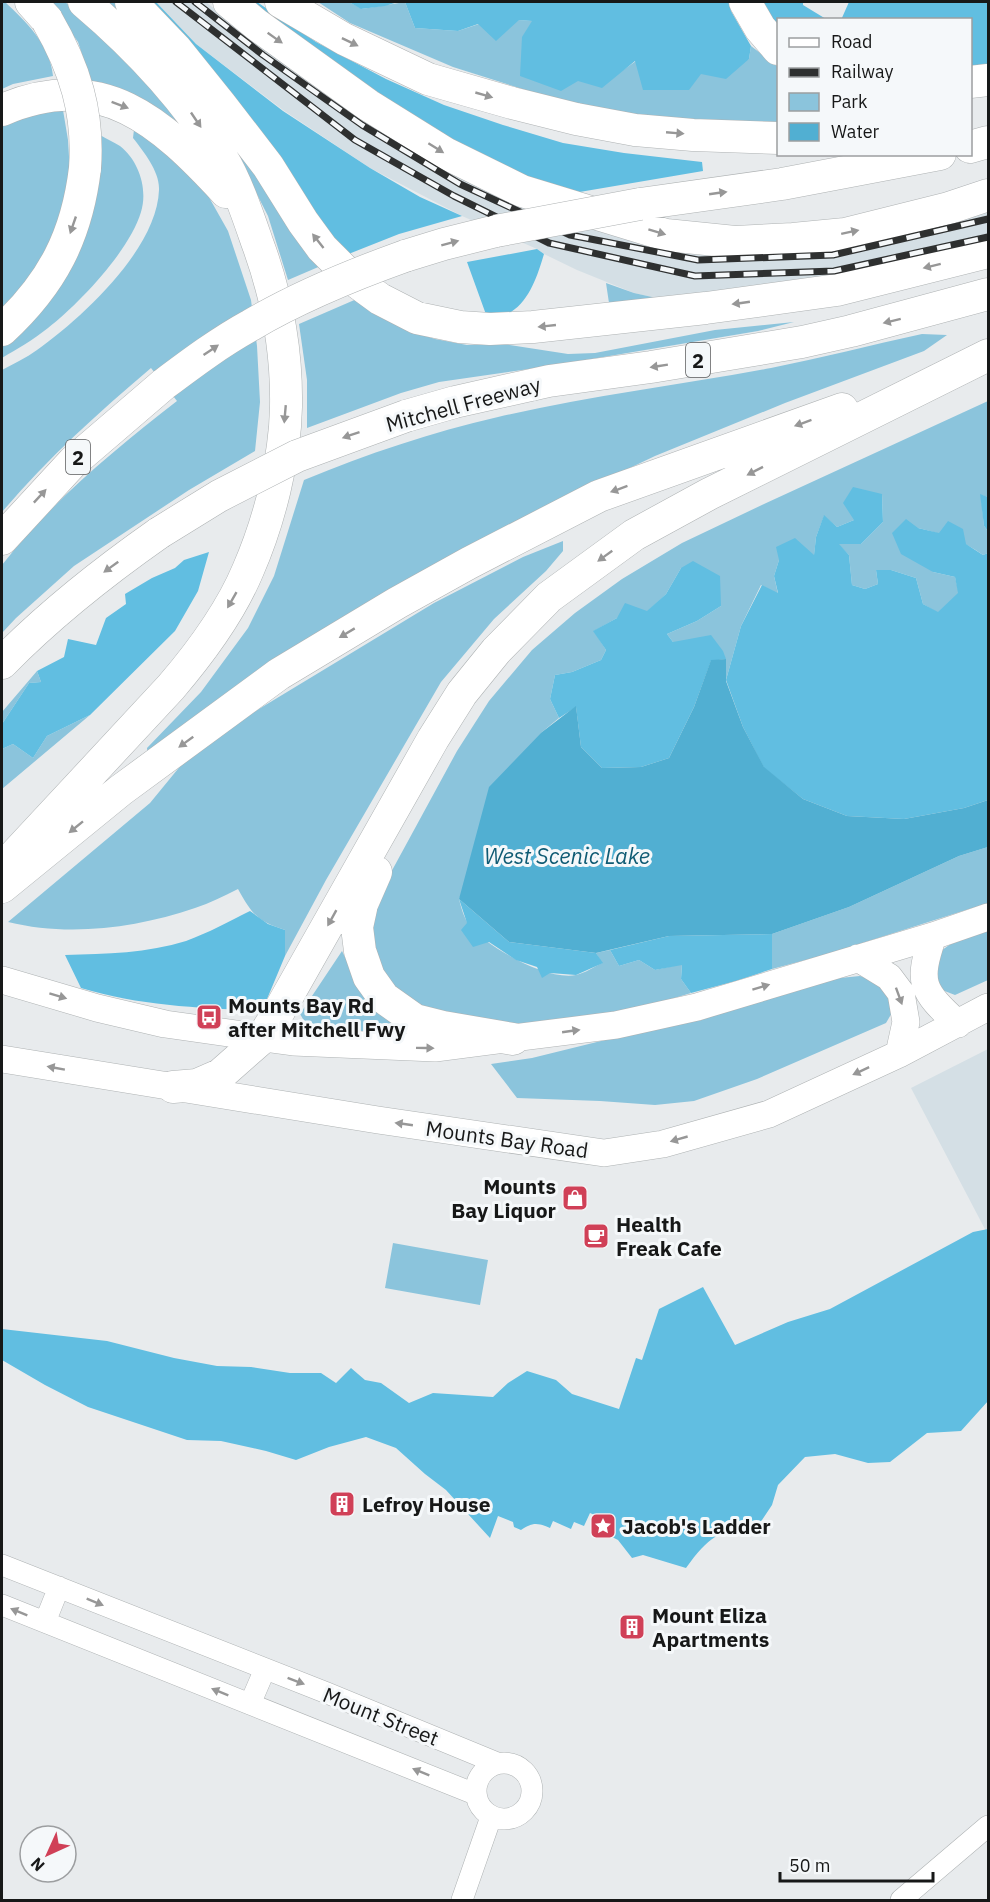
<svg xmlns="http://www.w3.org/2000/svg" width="990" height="1902" font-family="'IBM Plex Sans',sans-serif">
<rect width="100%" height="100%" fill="#e8ebed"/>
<path fill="#d4dfe5" d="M156,2H206L244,33L515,200L612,235L641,240L988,208V243L924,261L670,301L634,293L577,270L544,254L537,249L462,216L370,168L283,110L196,44Z
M988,1049V1233H987L911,1088Z"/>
<path fill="#8bc4dc" d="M2,2H5C26,22 50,44 53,76L13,84L2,89Z
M49,2H65L119,46L213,162L93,88L78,42Z
M104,2H119L179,66L323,265L288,280L268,216L244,169Z
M318,2H349L362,9L405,2L415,28L458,31L479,24L519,20L533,21L578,81L619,73L636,61L701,74L749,59L751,46L778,67V125L642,118L554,99L453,67L350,23Z
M62,104L68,140L70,173L62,212L41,264L2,312V123Z
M135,121L206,192L228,231L251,300L257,346L260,402L255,451L189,490L74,566L16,618L2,633V565C51,502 114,450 177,401L151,368C98,413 47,459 2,512V370C13,364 26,358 37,350C82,318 157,249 159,190C160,172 144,152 133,138Z
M100,135C106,139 114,142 120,146C139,161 148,189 141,212C130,250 79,304 48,328C33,340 17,349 2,358V347L19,334L73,263L90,223L97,193Z
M606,283L634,293L670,301L609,303Z
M359,298L408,330L435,339L467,345L503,344L568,354L595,353L715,330L794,322L758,331L550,366L439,382L401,393L307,428V380L299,324Z
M922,334L947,335L924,351L785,403L655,456L531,515L148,758L147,748L201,692L248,628L274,576L304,480C367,454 432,432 498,417C588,396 680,385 771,368C821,358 871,345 922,334Z
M988,401V497L981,495L984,526L988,531V553L983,555C962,540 943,534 918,528L933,572L955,577L959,593L938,613L923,604L916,578L891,570H876L878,584L865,589L852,585L849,555L838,544H861L883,522L882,494L854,520L837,527L824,516L816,537L814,556L779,560L774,576L778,594L761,585L741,626L726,680V659L673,642L667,634L697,621L721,606L681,568L666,594L647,612L617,618L594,631L606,650L601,660L572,672L555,675L550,699L559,718L542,732L459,899C461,907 464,918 469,925C487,947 547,981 576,975C585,973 594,967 602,963L596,953L610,950L619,966L639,960L655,970L682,964L681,979L691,993L658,1003L566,1022L493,1027L408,1003L389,984L375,957L371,933L377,898L457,751L489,701L532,650L575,613L622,579L682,543L764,504Z
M563,541V551L546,571L494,619L441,682L326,880L285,956V930C257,921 252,914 238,889C224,896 210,903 195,908C136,928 69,937 8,922L150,803L182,764L249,715L434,603L523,557Z
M37,671L41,682L29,683L2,724V712Z
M90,715L2,789V749L13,744L33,758L47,736Z
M988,847V903L828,954L772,969V934L849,907L959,856Z
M988,930V980L955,995L942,990L933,977L938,953L952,943Z
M342,951L359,985L432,1040L309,1029L300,1014Z
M860,976C884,984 888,986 893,1011L886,1023L757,1079L694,1101L655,1105L600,1101L517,1098L491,1064L532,1058L674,1023L840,978Z
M393,1243L488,1260L480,1305L385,1288Z"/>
<path fill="#61bee1" d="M144,2H156L196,44L283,111L370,168L420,197L462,216L399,234L346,255Z
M240,2H257L316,42L386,79L444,105L503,125L563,143L624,153L702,162L703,171L562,195L491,171Z
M349,2H398L385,6L361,9Z
M405,2H729L731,11L751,46L749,59L726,79L701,74L689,90H643L635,61L602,88L578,81L561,91L520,76L522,37L532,21L519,20L496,41L478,24L458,31L415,28Z
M761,2H803V5L826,19L778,20V32Z
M849,2H988V68L971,72L970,20H841Z
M537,249L544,254C538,274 530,300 511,312C505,317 495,318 488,320L467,262Z
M853,487L882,494L883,522L861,544H839L849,555L852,585L865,589L878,584L876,570H891L916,578L923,604L938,612L958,593L955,577L933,572L901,554L892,533L906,519L918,528L939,533L948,521L963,529L966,544L983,555L988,553V800L964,808L904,819L847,816L803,799L764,768L743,727L726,680L741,626L762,585L778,593L774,576L779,560L776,547L795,538L814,555L816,537L824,515L837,527L854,520L843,503Z
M980,494L988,497V531L984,526Z
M209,552L198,591L175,631L90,715L47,736L33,758L13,744L2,749V724L29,683L41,682L37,671L64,657L68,639L96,645L106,618L126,604L125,594L152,578L175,568L184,560Z
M693,561L720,576L721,606L697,621L667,634L673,642L711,635L723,651L726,659L711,661L694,707L669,758L641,767L602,768L581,747L576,707L559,718L550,699L555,675L572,672L601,660L606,650L593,631L617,618L625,603L647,611L666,594L681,568Z
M459,899L509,942L596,953L603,963L576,975L550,973L542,978L537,967L516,960L489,942L473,947L461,930L467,923Z
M250,911L268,924L285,930V956L262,1011C201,1008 140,1006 81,988L65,955C106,954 148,953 186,941C208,933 230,921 250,911Z
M772,934V969L736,981L691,993L681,979L682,965L655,970L639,960L619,966L610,950L669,936Z
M988,1229V1401L961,1431L927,1433L890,1462L868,1463L835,1454L805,1457L778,1485L772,1505L760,1523C720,1530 710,1535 686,1568L643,1555L632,1558L618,1540L610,1536L615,1524L590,1513L584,1526L574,1522L571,1529L553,1521L550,1528C538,1523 533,1522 521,1530L514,1527L513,1522L498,1516L490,1538L446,1490L425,1474L396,1448L366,1437L329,1447L296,1460L266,1451L221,1441L187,1440L88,1407L45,1385L2,1360V1329L107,1341L174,1358L217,1366L251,1367L290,1373H321L336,1383L351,1368L365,1380L381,1383L409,1403L433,1393L493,1397L508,1383L527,1371L556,1380L572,1394L619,1409L636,1358L642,1360L659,1309L703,1287L735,1345L788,1322L830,1309L973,1232Z"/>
<path fill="#51afd2" d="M726,659V681L743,727L764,767L803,799L847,816L904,819L964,808L988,800V847L959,856L849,907L772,934L669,936L596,953L509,942L459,899L489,787L542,732L576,706L581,747L602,768L641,767L669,758L694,707L711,660Z"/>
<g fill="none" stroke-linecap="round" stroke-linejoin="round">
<g stroke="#aeb2b3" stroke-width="22">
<path id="minor" d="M2,1565L327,1693L497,1763
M2,1605L475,1794
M45,1622L59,1587
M250,1704L265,1669
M476 1791a28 28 0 1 1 56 0a28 28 0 1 1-56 0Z
M462,1900L491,1817
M901,1900L988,1826"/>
</g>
<g stroke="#aeb2b3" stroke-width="28">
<path id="major" d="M933,936C917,983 921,990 958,1024
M858,958L889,977L901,993L906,1022L899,1054
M2,980L97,1008L165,1024L293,1042L435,1048L616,1025L697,1007L933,936L988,917
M2,1059L378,1120L604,1153L663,1144L769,1114L899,1054L988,1007"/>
</g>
<g stroke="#aeb2b3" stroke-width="33">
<path id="highway" d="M31,2L47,20
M131,2L176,49L221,105L268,166L303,222L322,248L354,280L380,299L417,318L460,327L490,329L533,327L706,308L837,290L988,252
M229,2L257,25L368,105L445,153L522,191L666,235L735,242L793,239L845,234L949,208L988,195
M281,2L344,39L428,79L512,103L576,119L635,130L693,135L778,138
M745,2L760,28L778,49
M970,82L988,80
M2,110C102,67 161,122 226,192
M970,147L988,142
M640,204L782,184L940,154
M405,256L444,244L496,231
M2,330C52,284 77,236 85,168
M406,416L455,402L549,381L651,367L802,342L851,331L988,294
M2,539L73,462L164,384
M2,663C50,614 102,573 159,533
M13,857L171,687C201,652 230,613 248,570C269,522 285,460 286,407C287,351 276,293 257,242C248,216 236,180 222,158C185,98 137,47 84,2
M376,872L362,904L357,927L360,951L369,977L384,998L415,1020L443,1027L513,1039
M2,887L121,790L279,674L397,603L469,563L599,496L842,409
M173,1087L197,1085L220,1075L262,1038L278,1013L433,739L462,693L496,651L549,597L634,535L709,494L988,355"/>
</g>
<use href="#minor" stroke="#fff" stroke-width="21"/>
<use href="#major" stroke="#fff" stroke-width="27"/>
<use href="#highway" stroke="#fff" stroke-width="32"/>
<g stroke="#2e3030" stroke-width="7">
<path id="rail" d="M176,2L355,140L454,196L549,243L695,276L834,271L988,237
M195,2L263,55L362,125L460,184L570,235L698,260L833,255L988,219"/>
</g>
<use href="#rail" stroke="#f5f8fa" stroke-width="4.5" stroke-dasharray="14" stroke-linecap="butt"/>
<g stroke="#aeb2b3" stroke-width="33" stroke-linecap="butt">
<path id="highway-bridge" d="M47,20C75,68 89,113 85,168
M496,231L640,204
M164,384C192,363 220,342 251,325C300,296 352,275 405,256
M159,533L219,496L297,456L406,416"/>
</g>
<use href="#highway-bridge" stroke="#fff" stroke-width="32"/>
</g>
<defs><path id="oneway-solid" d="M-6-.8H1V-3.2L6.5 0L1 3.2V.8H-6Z" transform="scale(1.5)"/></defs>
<g fill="#979797">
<use href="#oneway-solid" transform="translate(275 38) rotate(35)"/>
<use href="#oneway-solid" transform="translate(350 42) rotate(26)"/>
<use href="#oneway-solid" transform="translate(484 95) rotate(16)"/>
<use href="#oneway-solid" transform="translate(120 105) rotate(21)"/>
<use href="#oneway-solid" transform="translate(196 120) rotate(56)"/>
<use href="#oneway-solid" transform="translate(675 133) rotate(5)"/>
<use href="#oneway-solid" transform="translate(436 148) rotate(32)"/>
<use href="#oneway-solid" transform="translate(718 193) rotate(-8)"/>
<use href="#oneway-solid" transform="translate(73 225) rotate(109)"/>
<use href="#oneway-solid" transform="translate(657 232) rotate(17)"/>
<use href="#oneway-solid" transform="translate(850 232) rotate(-12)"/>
<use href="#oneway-solid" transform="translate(318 241) rotate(-128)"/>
<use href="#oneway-solid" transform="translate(450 243) rotate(-15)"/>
<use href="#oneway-solid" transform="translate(932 266) rotate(166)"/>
<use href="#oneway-solid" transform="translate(741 303) rotate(172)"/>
<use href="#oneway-solid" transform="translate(892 321) rotate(166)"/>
<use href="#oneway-solid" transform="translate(547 326) rotate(174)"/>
<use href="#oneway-solid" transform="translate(211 350) rotate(-34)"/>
<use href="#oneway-solid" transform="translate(659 366) rotate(171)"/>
<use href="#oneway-solid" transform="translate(285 414) rotate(95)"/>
<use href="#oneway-solid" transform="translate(803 423) rotate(160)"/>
<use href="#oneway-solid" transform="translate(351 435) rotate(161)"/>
<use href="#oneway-solid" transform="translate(755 471) rotate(153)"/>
<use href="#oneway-solid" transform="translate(619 489) rotate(160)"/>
<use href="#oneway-solid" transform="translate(40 496) rotate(-47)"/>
<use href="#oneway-solid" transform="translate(605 556) rotate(144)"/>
<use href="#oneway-solid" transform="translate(111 567) rotate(144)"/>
<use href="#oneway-solid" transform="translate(232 600) rotate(120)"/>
<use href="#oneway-solid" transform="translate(347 633) rotate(149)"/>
<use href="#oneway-solid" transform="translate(186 742) rotate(144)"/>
<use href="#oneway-solid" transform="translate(76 827) rotate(141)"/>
<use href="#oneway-solid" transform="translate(332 918) rotate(119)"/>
<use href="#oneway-solid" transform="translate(761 987) rotate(-17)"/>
<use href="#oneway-solid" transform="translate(58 996) rotate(17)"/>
<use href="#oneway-solid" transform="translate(899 996) rotate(70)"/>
<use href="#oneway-solid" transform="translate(571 1031) rotate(-8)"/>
<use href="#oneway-solid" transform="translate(425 1048) rotate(1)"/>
<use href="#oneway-solid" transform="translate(56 1068) rotate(-170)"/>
<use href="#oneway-solid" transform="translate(861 1071) rotate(155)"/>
<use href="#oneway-solid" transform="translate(404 1124) rotate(-172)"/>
<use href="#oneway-solid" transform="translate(679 1139) rotate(164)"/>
<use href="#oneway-solid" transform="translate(95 1602) rotate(22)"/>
<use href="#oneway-solid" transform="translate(19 1612) rotate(-158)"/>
<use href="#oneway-solid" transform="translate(296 1681) rotate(21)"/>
<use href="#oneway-solid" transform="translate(220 1692) rotate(-158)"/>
<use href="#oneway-solid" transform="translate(421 1772) rotate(-158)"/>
</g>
<defs>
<g id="bus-square" transform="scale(1.35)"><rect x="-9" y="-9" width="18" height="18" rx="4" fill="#d04057" stroke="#f5f8fa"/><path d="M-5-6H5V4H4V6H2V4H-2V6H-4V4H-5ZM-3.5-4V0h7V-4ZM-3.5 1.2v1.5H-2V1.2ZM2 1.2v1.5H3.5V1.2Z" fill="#fff"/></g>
<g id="shop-square" transform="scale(1.35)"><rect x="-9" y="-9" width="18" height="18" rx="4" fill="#d04057" stroke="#f5f8fa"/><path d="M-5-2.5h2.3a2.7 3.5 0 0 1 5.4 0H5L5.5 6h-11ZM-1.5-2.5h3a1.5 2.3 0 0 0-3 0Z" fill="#fff"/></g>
<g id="cafe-square" transform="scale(1.35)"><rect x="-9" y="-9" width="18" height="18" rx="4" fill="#d04057" stroke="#f5f8fa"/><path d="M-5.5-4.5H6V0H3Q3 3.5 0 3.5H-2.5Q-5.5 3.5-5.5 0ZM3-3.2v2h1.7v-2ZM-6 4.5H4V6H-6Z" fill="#fff"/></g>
<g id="building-square" transform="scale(1.35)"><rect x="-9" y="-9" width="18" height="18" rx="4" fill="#d04057" stroke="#f5f8fa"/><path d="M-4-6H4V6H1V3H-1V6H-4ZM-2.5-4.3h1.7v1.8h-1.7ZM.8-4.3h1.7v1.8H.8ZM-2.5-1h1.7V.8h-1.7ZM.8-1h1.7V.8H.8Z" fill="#fff"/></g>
<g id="sight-square" transform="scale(1.35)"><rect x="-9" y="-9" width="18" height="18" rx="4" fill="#d04057" stroke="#f5f8fa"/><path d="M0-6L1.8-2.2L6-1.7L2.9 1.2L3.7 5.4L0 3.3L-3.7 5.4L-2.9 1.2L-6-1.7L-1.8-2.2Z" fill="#fff"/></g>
</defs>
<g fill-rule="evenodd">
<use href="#bus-square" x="209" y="1017"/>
<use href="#shop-square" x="575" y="1198"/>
<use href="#cafe-square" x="596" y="1236"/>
<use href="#building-square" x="342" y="1504"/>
<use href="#sight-square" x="603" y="1526"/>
<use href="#building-square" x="632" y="1627"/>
</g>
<g text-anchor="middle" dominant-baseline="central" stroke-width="6" stroke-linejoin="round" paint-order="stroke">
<g fill="#f5f8fa" stroke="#5a5b5c" stroke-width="1.5">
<rect x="686" y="343" width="24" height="34" rx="4.5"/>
<rect x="66" y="440" width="24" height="34" rx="4.5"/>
</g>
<g font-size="20" font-weight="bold" fill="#171818">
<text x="698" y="360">2</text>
<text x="78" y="457">2</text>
</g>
<g font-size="21" fill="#171818" stroke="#f5f8fa">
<text transform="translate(463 404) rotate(-15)">Mitchell Freeway</text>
<text transform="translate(507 1139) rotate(8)">Mounts Bay Road</text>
<text transform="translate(381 1716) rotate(22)">Mount Street</text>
</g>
<g font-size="21" font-weight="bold" fill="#171818" stroke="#f5f8fa" text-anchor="start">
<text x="228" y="1005">Mounts Bay Rd<tspan x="228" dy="24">after Mitchell Fwy</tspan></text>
<text x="556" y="1186" text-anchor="end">Mounts<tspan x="556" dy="24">Bay Liquor</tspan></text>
<text x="616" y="1224">Health<tspan x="616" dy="24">Freak Cafe</tspan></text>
<text x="362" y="1504">Lefroy House</text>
<text x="622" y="1526">Jacob's Ladder</text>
<text x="652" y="1615">Mount Eliza<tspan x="652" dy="24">Apartments</tspan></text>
</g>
<g font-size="22" font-style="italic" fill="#0f5b74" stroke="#f5f8fa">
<text x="567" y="855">West Scenic Lake</text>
</g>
</g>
<rect width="990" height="1902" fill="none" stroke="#171818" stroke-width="6"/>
<rect x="777" y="18" width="195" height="138" fill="#f5f8fa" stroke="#9c9ea0" stroke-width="1.5"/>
<rect x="789" y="38" width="30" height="9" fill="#ffffff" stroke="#9c9ea0" stroke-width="1.5"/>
<text x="831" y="48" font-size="18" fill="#171818">Road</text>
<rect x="789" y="68" width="30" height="9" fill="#2e3030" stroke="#9c9ea0" stroke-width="1.5"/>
<text x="831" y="78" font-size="18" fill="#171818">Railway</text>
<rect x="789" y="93" width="30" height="18" fill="#8bc4dc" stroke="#9c9ea0" stroke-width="1.5"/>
<text x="831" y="108" font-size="18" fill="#171818">Park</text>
<rect x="789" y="123" width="30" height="18" fill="#51afd2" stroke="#9c9ea0" stroke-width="1.5"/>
<text x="831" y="138" font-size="18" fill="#171818">Water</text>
<g transform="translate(48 1854) rotate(225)"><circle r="28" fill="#f5f8fa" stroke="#9c9ea0" stroke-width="1.5"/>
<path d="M0-4.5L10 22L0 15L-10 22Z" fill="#d04057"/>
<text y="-9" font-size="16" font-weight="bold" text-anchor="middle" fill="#171818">N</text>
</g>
<path d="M780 1872v9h153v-9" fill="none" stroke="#171818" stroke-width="3"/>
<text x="789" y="1872" font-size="18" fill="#171818" stroke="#f5f8fa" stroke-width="4.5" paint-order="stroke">50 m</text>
</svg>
